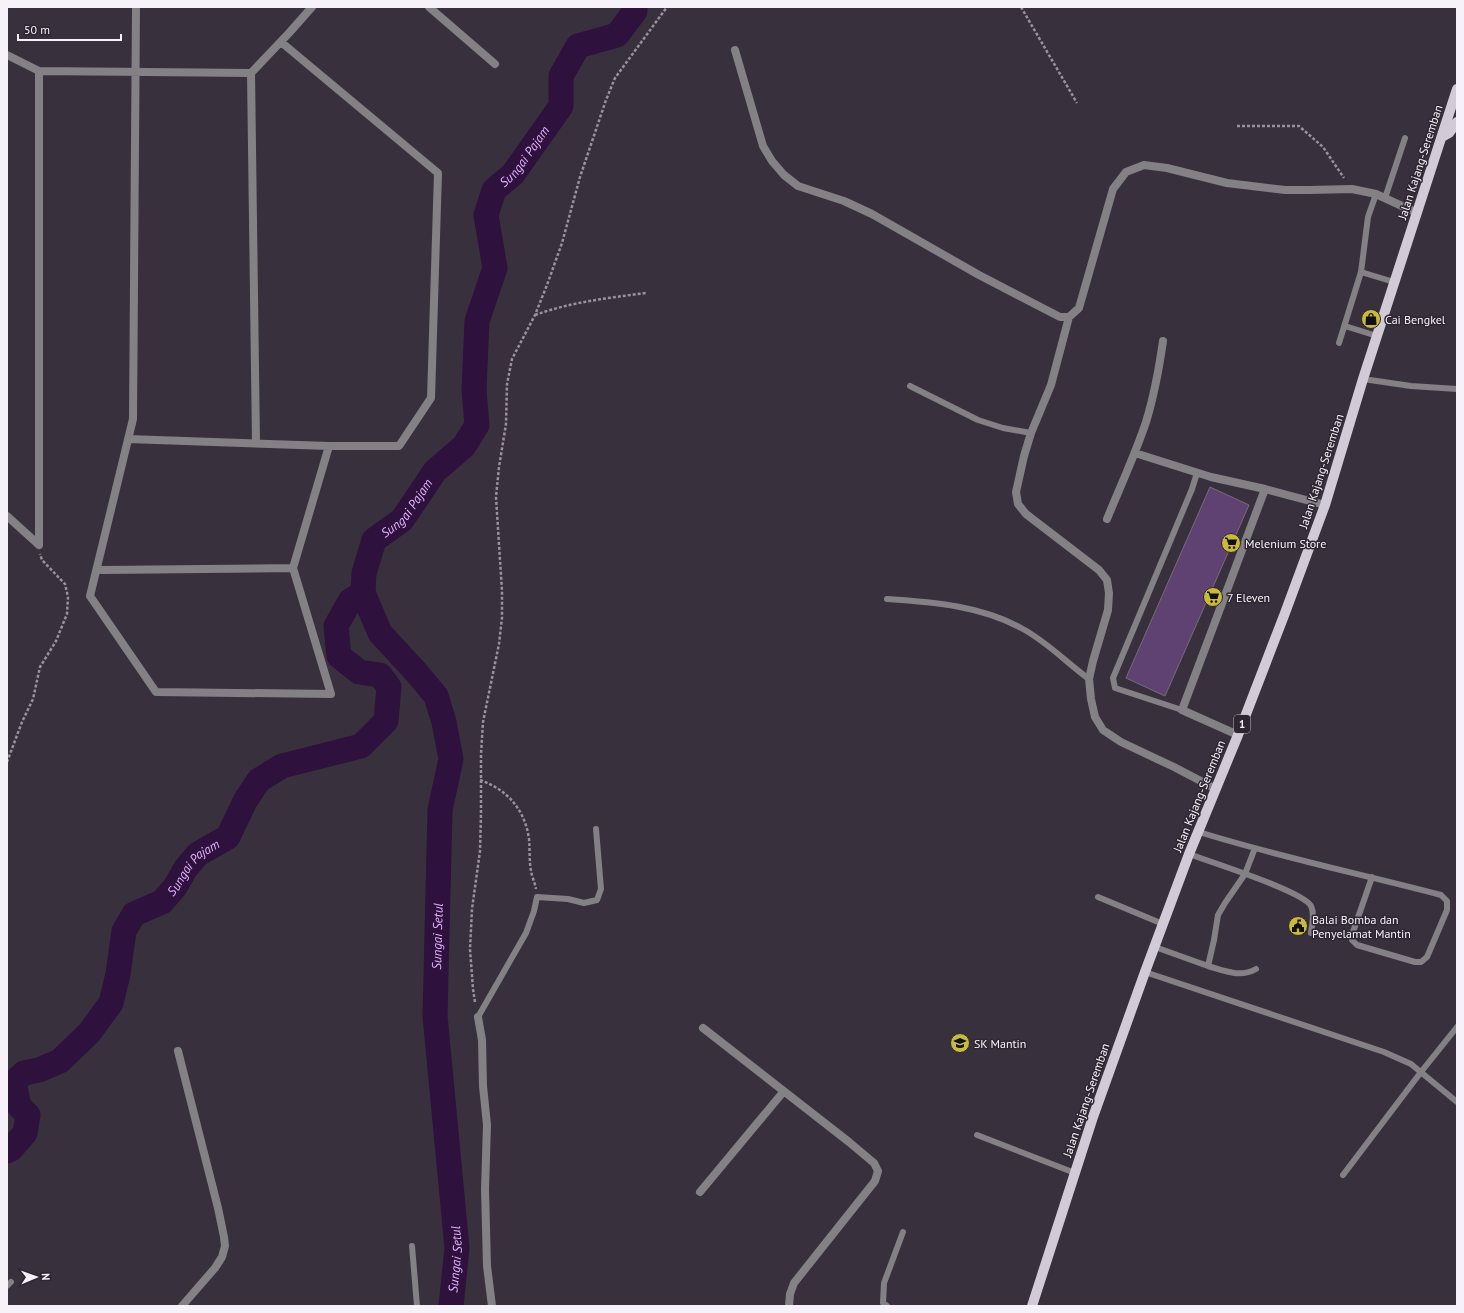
<svg xmlns="http://www.w3.org/2000/svg" width="1464" height="1313" font-family="'PT Sans',sans-serif">
<rect width="100%" height="100%" fill="#38313d"/>
<g fill="none" stroke-linecap="round" stroke-linejoin="round">
<g stroke="#2e113d" stroke-width="25">
<path id="s1" d="M7,1151L11,1149L25,1133L28,1115L19,1106L14,1082L24,1073L39,1070L60,1061L89,1033L111,1003L118,974L124,931L134,914L162,902L175,887L186,868L198,854L228,837L245,801L259,780L282,766L361,746L386,721L389,687L380,675L359,672L339,656L336,626L350,601L363,593"/>
<path id="s2" d="M451,1306L457,1248L435,1016L440,810L451,759L444,722L436,696L416,672L380,633L363,593L364,573L374,540L402,520L435,471L464,446L477,425L474,390L477,321L495,268L486,215L494,190L513,174L561,106V76L578,46L617,35L635,11V7"/>
</g>
</g>
<path fill="#604272" stroke="#746c7a" d="M1210,487L1249,505L1165,696L1126,678Z"/>
<g fill="none" stroke-linecap="round" stroke-linejoin="round">
<path stroke="#98929c" stroke-width="2.5" stroke-dasharray="3 2" stroke-linecap="butt" d="M1021,7L1077,103
M1237,126H1299L1323,147L1344,178
M535,315C571,302 608,298 646,293
M7,762L22,722L33,699L40,667L56,641L67,614L68,597L65,584L42,560L40,554
M480,780C508,790 525,810 529,839C530,850 529,860 531,871C532,877 535,883 536,889
M475,1002L473,989L470,949L472,909L480,851L481,813V754L483,722L499,644L502,618V591L496,497L499,467L506,424L507,384L512,359L535,315L547,285L562,243L580,177L606,100L615,78L667,7"/>
<path stroke="#838086" stroke-width="6" d="M1385,198L1405,138
M1361,272L1394,282
M1345,326L1377,336
M1339,343L1361,272L1368,217L1376,194
M1363,379L1411,386L1457,389
M910,386L978,420L1003,428L1031,433
M887,599C934,602 982,606 1023,629C1047,642 1067,663 1089,679
M1182,710L1115,688L1113,678L1192,489L1197,473
M1199,832C1279,857 1361,874 1441,895L1447,901V910L1427,957L1421,962H1415L1357,945L1352,940L1353,932L1372,877
M1189,854C1210,862 1303,891 1311,906C1315,914 1312,925 1311,933
M1098,897L1163,924
M1155,947L1208,966L1214,940L1218,915L1225,903L1245,874L1255,848
M1208,966C1225,971 1240,978 1256,969
M1145,972L1384,1052L1411,1064L1457,1102
M478,1017L526,933L534,911L537,897L568,899L584,903L597,900L601,889L596,829
M977,1135L1075,1173
M1343,1175L1421,1072L1457,1027
M412,1246L417,1306
M7,1286L11,1282
M887,1306L883,1303L884,1283L903,1232"/>
<path stroke="#838086" stroke-width="8" d="M136,7L133,419L90,596L156,692L331,694L293,568L329,446
M429,7L495,64
M735,50L763,146L772,161L784,175L798,186L844,201L872,214L979,275L1060,317H1069L1079,308L1113,189L1126,172L1144,165L1167,168L1227,183L1285,190H1309L1352,189L1376,194L1417,213
M7,55L39,71L251,73L289,33L312,7
M251,73L256,443
M1069,317L1051,385L1031,433L1024,456L1016,492L1018,504L1026,514L1099,570L1107,580L1109,593L1108,610L1093,661L1089,679L1091,699L1095,717L1103,730L1121,742L1174,767L1216,789
M128,439L329,446H399L431,398L438,173L281,42
M1135,453L1211,477L1265,489
M7,516L39,545
M1107,519C1120,487 1135,455 1146,422C1154,396 1159,369 1163,341
M39,545V71
M102,570L293,568
M1238,735L1182,710L1265,489L1325,505
M478,1017L482,1040L483,1086L487,1125L485,1189L487,1266L492,1306
M703,1028L849,1142L874,1163L878,1171L875,1181L794,1283L790,1294L789,1306
M178,1051L218,1208L224,1237L225,1246L222,1257L215,1268L182,1306
M700,1192L784,1091"/>
<path stroke="#d2cbd7" stroke-width="10" d="M1442,137L1449,133L1457,122
M1032,1306L1093,1117L1145,972L1189,854L1238,735L1285,613L1325,505L1363,379L1457,89"/>
</g>
<defs>
<g id="shop-disc" transform="scale(1)"><circle r="9.5" fill="#caba3a" stroke="#2e2732"/><path d="M-5-2.5h2.3a2.7 3.5 0 0 1 5.4 0H5L5.5 6h-11ZM-1.5-2.5h3a1.5 2.3 0 0 0-3 0Z" fill="#111"/></g>
<g id="supermarket-disc" transform="scale(1)"><circle r="9.5" fill="#caba3a" stroke="#2e2732"/><path d="M-6-5.5h2.5l.6 2H6L4.5 2H-2.5L-4.4-4H-6ZM-1.5 3.2a1.3 1.3 0 1 0 .1 0ZM3 3.2a1.3 1.3 0 1 0 .1 0Z" fill="#111"/></g>
<g id="civic-disc" transform="scale(1)"><circle r="9.5" fill="#caba3a" stroke="#2e2732"/><path d="M-.6-6.5H3V-4.5H.6V-3L4-1V1h2V6H-6V1h2V-1L-.6-3ZM-1.2 2.5V6h2.4V2.5Z" fill="#111"/></g>
<g id="school-disc" transform="scale(1)"><circle r="9.5" fill="#caba3a" stroke="#2e2732"/><path d="M0-5L7-2L0 1L-7-2ZM-4 1L0 2.5L4 1V4Q0 6-4 4Z" fill="#111"/></g>
</defs>
<g fill-rule="evenodd">
<use href="#shop-disc" x="1371" y="319"/>
<use href="#supermarket-disc" x="1231" y="543"/>
<use href="#supermarket-disc" x="1213" y="597"/>
<use href="#civic-disc" x="1298" y="926"/>
<use href="#school-disc" x="960" y="1043"/>
</g>
<g text-anchor="middle" dominant-baseline="central" stroke-width="3" stroke-linejoin="round" paint-order="stroke">
<rect fill="#2e2732" stroke="#bbb5be" stroke-width="1" x="1234" y="715" width="16" height="18" rx="3"/>
<g font-size="11" font-weight="bold" fill="#f7f2fa">
<text x="1242" y="724">1</text>
</g>
<g font-size="12" fill="#f7f2fa" stroke="#2e2732">
<text transform="translate(1420 162) rotate(-72)">Jalan Kajang-Seremban</text>
<text transform="translate(1321 471) rotate(-72)">Jalan Kajang-Seremban</text>
<text transform="translate(1199 796) rotate(-68)">Jalan Kajang-Seremban</text>
<text transform="translate(1086 1100) rotate(-71)">Jalan Kajang-Seremban</text>
</g>
<g font-size="12" fill="#f7f2fa" stroke="#2e2732" text-anchor="start">
<text x="1385" y="319">Cai Bengkel</text>
<text x="1245" y="543">Melenium Store</text>
<text x="1227" y="597">7 Eleven</text>
<text x="1312" y="919">Balai Bomba dan<tspan x="1312" dy="14">Penyelamat Mantin</tspan></text>
<text x="974" y="1043">SK Mantin</text>
</g>
<g font-size="13" font-style="italic" fill="#e1b2fd" stroke="#2e2732">
<text stroke="none"><textPath href="#s2" startOffset="1239">Sungai Pajam</textPath></text>
<text stroke="none"><textPath href="#s2" startOffset="843">Sungai Pajam</textPath></text>
<text stroke="none"><textPath href="#s1" startOffset="381">Sungai Pajam</textPath></text>
<text stroke="none"><textPath href="#s2" startOffset="371">Sungai Setul</textPath></text>
<text stroke="none"><textPath href="#s2" startOffset="47">Sungai Setul</textPath></text>
</g>
</g>
<rect width="1464" height="1313" fill="none" stroke="#f7f2fa" stroke-width="16"/>
<g transform="translate(36 1277) rotate(88)" stroke="#2e2732" stroke-width="3" paint-order="stroke">
<path d="M0-3L7 15L0 10L-7 15Z" fill="#f7f2fa"/>
<text y="-6" font-size="11" font-weight="bold" text-anchor="middle" fill="#f7f2fa">N</text>
</g>
<path d="M18 34v6h103v-6" fill="none" stroke="#f7f2fa" stroke-width="2"/>
<text x="24" y="34" font-size="12" fill="#f7f2fa" stroke="#2e2732" stroke-width="3" paint-order="stroke">50 m</text>
</svg>
